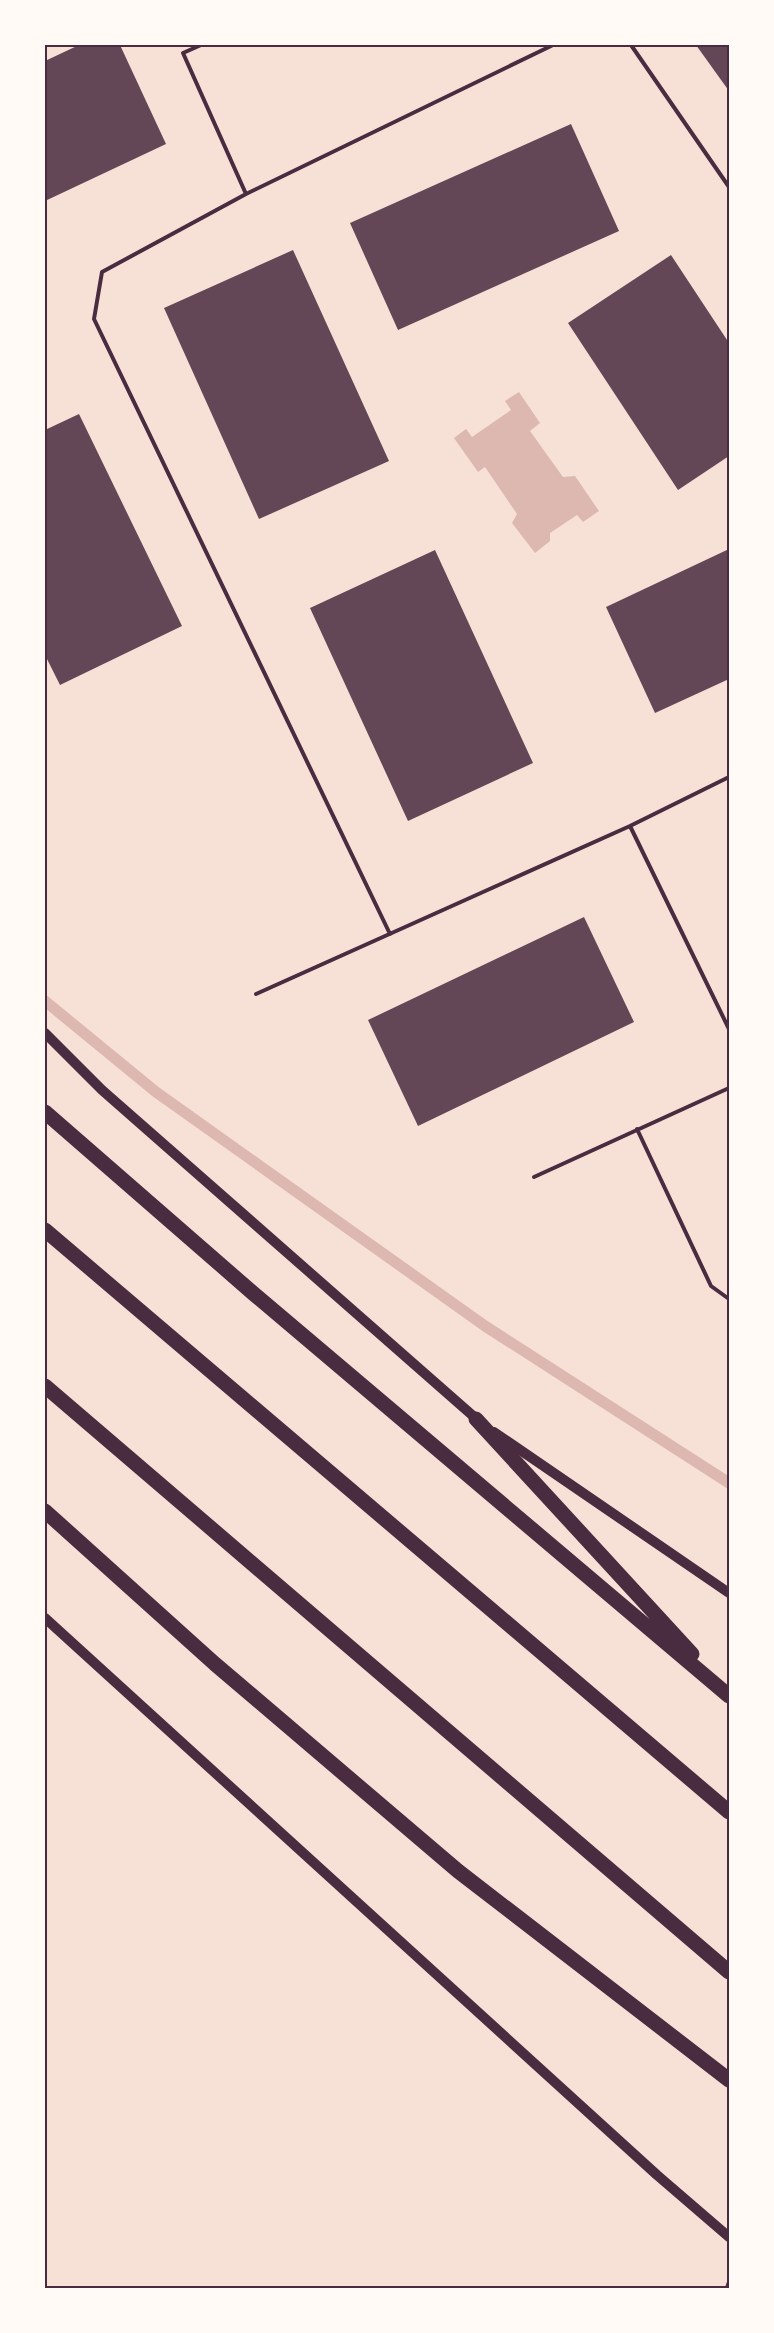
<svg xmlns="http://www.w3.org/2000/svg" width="774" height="2333" font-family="Georgia,serif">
<rect width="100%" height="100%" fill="#f7e1d7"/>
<path fill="#dcb8b0" d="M519,392L540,423L530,431L563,477L575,476L599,511L583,522L577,515L550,533V541L535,553L512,523L517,514L485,467L478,472L454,438L466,429L472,437L511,410L505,401Z"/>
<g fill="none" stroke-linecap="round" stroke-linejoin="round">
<path stroke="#dcb8b0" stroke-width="11" d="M45,1001L156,1092L485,1326L729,1483"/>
</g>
<path fill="#644757" d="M79,45H120L166,144L45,201V61Z
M696,45H729V91Z
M571,124L619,231L398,330L350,223Z
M293,250L389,461L259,519L164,308Z
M671,255L729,343V456L678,490L568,323Z
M79,414L182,626L60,685L45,655V430Z
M729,549V679L655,713L606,607Z
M435,550L533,763L408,821L310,608Z
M584,917L634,1022L418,1126L368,1020Z"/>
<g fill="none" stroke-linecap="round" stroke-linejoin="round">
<path stroke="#4a2c40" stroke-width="4" d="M201,45L183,53L246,194
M631,45L729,187
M630,826L729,1029
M390,934L94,319L102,272L246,194L553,45
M256,994L630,826L729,777
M637,1129L711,1286L729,1299
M534,1177L729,1088
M727,2288L729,2282"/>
<path stroke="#4a2c40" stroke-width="10" d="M45,1033L102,1090L480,1422
M494,1432L729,1593
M45,1618L657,2175L729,2237"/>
<path stroke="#4a2c40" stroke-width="15" d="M45,1112L254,1294L729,1696
M45,1230L729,1812
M45,1386L729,1972
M476,1419L692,1654
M45,1511L215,1664L458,1871L729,2080"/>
</g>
<rect width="774" height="2333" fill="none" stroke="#fffaf5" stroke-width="92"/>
<rect x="46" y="46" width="682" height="2241" fill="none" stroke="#4a2c40" stroke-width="2"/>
</svg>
